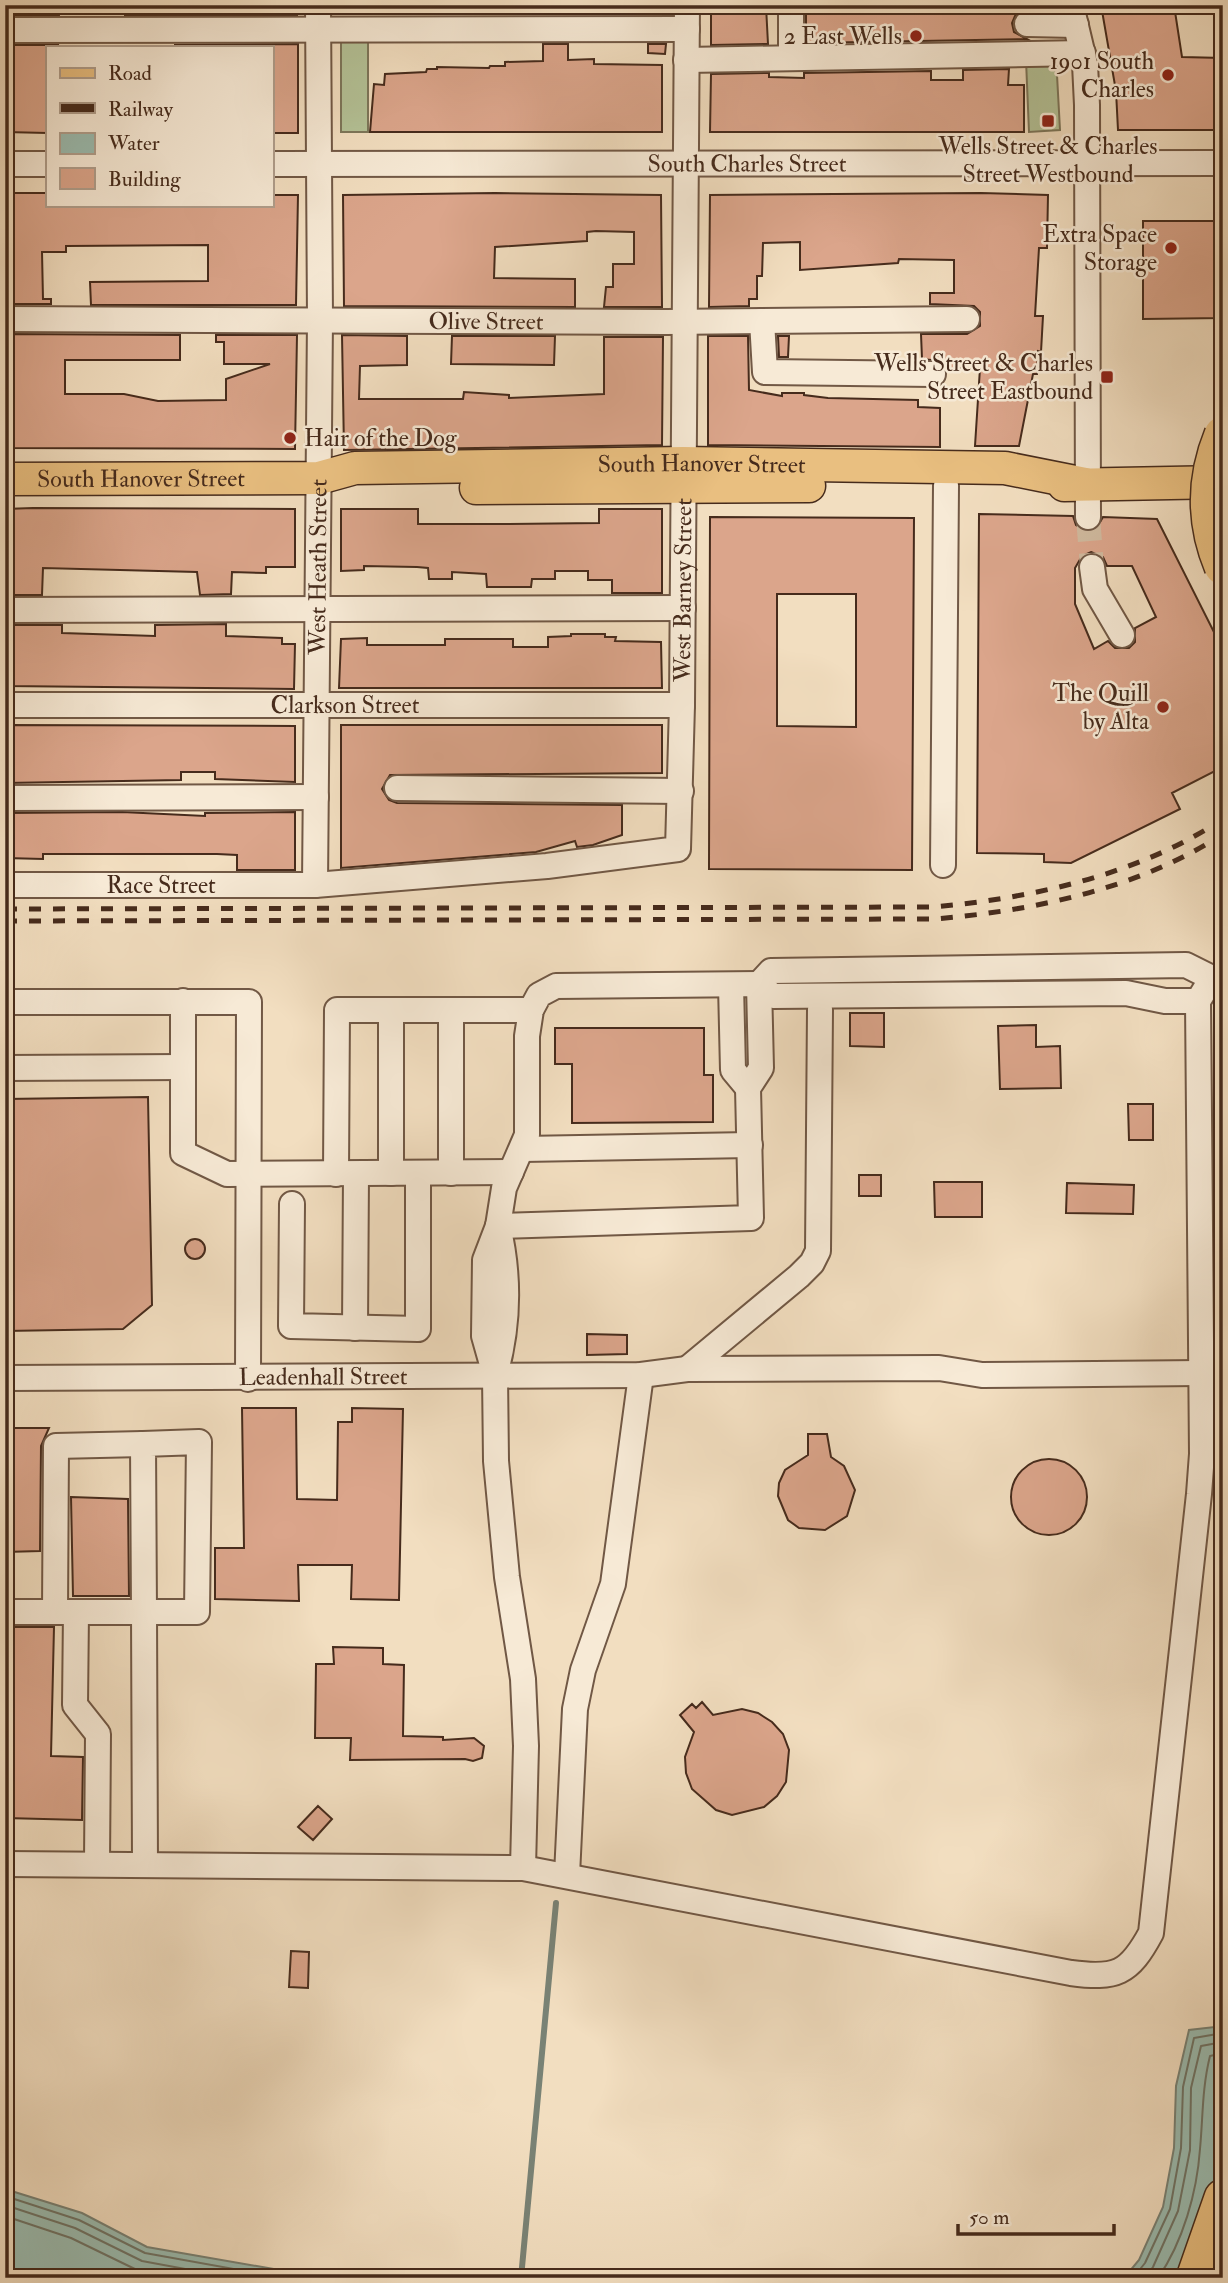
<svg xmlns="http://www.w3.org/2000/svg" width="1228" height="2283" font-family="'IM FELL Double Pica',serif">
<rect width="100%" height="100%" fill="#f2dec0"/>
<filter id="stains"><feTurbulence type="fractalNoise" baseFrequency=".00286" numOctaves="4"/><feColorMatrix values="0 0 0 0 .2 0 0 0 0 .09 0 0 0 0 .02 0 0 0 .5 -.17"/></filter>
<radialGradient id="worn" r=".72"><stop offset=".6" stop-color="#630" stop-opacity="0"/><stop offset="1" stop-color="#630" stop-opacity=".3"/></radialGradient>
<path fill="#b4c297" stroke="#7d765a" stroke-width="2" d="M341,39H368V132H341Z
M1026,60H1051L1057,75L1060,130L1029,132Z"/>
<path fill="#9bbcb0" stroke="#798275" stroke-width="2" d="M1223,2026V2278H1124L1139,2260L1163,2207L1174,2148L1176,2086L1189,2030Z
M5,2189L82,2213L147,2247L285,2271L300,2278H5Z"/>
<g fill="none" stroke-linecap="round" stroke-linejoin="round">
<path stroke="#707466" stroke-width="2" d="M5,2196L79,2220L145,2253L283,2278
M5,2205L75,2228L142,2261L234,2278
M5,2216L71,2238L139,2271L173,2278
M1133,2278L1145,2263L1170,2209L1181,2148L1183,2087L1194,2038L1223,2033
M1145,2278L1153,2267L1178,2211L1190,2150L1191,2088L1201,2046L1223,2042
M1158,2278C1183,2242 1197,2192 1200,2149C1203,2117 1202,2088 1210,2056L1223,2053"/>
<path stroke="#798275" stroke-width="6" d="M521,2278L556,1903"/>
</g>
<path fill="#dba58b" stroke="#462b1c" stroke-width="2" fill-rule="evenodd" d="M5,5H60L59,15H5Z
M125,5H297V15H125Z
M649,5H666V14H649Z
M711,5L766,6L768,44L711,45Z
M806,5H1028V9L1015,16L1012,23L1014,32L1027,39L806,43Z
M1101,5H1174L1182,57L1223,58V130H1118L1116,91Z
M298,44V133H271V47H175V45Z
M543,44H568V60L594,59V64L662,65V132H370L374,84L384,85L385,74L426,72L427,69H437V67L489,68L490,66H505V62L543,61Z
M648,44H666L665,54L648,53Z
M5,45H59L47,47V133L5,132Z
M1009,69L1008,85H1024V132H710L711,74L769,73V77L804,78V73L931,71V80H963V70Z
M5,193H47V205H271V195H298L296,305H91L90,282L208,281V245L66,246V252H42L43,299H51V304H5Z
M495,193L661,195L662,307H604L606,287H613V264H634V232L596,231L587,232V241L495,247L494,278L575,279V307L344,306L343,195Z
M981,193L1048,195L1047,248H1039L1035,316H1043L1041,352L1038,351L1037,374H1033L1019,446H975L980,368H946L940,361L922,359L921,334H967L980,326V312L974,306L930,304V293H954V260L899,259L898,263L800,270V242L763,243L762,276H757V299H749V306L709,307L710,195Z
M1143,221H1223V318L1143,319Z
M5,334L180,335V360H65V394H124L158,401L226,400V379L270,364H224V342H216V335H297L295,449L5,448Z
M342,335L407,336V365L360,366L359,399H463L464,392L509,395V398L604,394V337H663L662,445L344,450Z
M452,336H555L554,365L451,364Z
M708,336H748L749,390L782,396V393H804V395L828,398L918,400V407L940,408V447L708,445Z
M778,336H789L788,357H779Z
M33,508L295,509V567H266V573L232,572L231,594L200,595L197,572L43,568L42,595H5V509Z
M341,509H418V524H509L599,523V509H662V593H612V580H588V571H555V579H532L531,587H487L486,574L452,572V579H429L428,568L417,567L364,566V570L341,571Z
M979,514L1073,516L1076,525L1087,532L1096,529L1103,517L1157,519L1223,650V767L1172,793L1180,809L1071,863L1044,862V854L977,853ZM1091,552L1103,557L1107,566H1132L1156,617L1135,628V642L1129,648H1115L1108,641L1094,649L1075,604V568L1082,556Z
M710,517L914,518L912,870L709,869ZM777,594H856V727L777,726Z
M226,624V636L282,638V644H295L294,689L5,686V625H62V633L155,636V625Z
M571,634H605V637H616L615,641L661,642L662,688H339L341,639L367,638V645H445V639H513V647H548V637L571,636Z
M5,725L295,726V782L215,779V772H181V780L5,783Z
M341,725H662V773L390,775L382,789L389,800L397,803L622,805V835L593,845L577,847L575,841L536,852L341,868Z
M122,812L205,816V813L295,812V870H237V855L217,854H43V859L5,858V813Z
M850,1013H884V1047L850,1046Z
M1036,1025V1047L1060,1046L1061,1088L1000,1089L998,1026Z
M555,1028H704V1075H713V1122L572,1123V1064H555Z
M148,1097L152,1305L123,1329L5,1331V1099Z
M1128,1104H1153V1140H1129Z
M859,1175H881V1196H859Z
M934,1182H982V1217H935Z
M1067,1183L1134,1185L1133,1214L1066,1213Z
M185 1249a10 10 0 1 1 20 0a10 10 0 1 1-20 0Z
M587,1334L627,1335V1354L587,1355Z
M242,1408H296L297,1499L337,1500L338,1422H352V1408L403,1409L399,1600L351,1599L352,1565H298L299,1601L215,1599V1548H244Z
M5,1428H49L41,1446L40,1551L5,1552Z
M808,1434H827L831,1457L844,1466L855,1490L847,1516L825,1530L799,1528L788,1520L778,1496L779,1483L785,1470L808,1455Z
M1011 1497a38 38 0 1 1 76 0a38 38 0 1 1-76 0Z
M71,1497L128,1499L129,1596H73Z
M5,1627H54L51,1756L83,1757L82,1820L5,1818Z
M333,1647L383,1648V1664L404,1665L403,1736L443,1737V1740L474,1738L484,1746L482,1758L473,1761L465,1759L350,1760L351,1738H315L316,1664H334Z
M702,1702L713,1715L742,1709L758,1713L772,1722L783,1734L789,1750L786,1782L777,1796L764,1807L732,1815L716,1810L692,1789L686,1773L685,1757L694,1732L680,1715L692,1704L696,1708Z
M318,1806L332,1819L313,1840L298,1827Z
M291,1951L309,1952L308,1988L289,1987Z"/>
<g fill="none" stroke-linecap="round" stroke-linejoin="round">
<path stroke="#d0ba9f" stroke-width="24" stroke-dasharray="24 12" stroke-linecap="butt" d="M1088,517L1092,567"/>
<g stroke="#715845" stroke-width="28">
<g id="minor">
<path d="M1071,5L1085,64L1087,105L1088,517"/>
<path d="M1027,24L1076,25"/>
<path d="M5,30L687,29"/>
<path d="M791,58V5"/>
<path d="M686,60L1083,53"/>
<path d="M5,164H47"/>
<path id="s1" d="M271,164L1223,163"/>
<path id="s2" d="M5,319L666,322L967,319"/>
<path d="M762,321L765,372L933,374"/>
<path d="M1092,567L1095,589L1122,635"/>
<path d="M5,610L683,608"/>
<path id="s3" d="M5,705H682"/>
<path d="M397,788L681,791"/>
<path d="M5,798L316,797"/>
<path d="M943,865L946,486"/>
<path id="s4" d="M5,885H315L547,866L678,849L682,705L687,5"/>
<path id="s5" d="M315,885L320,319L318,5"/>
<path d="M731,985L733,1070L748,1088"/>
<path d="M183,1001V1153L227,1174L511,1172"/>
<path d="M5,1002H249L248,1379"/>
<path d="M5,1068L183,1067"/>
<path d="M523,1149L750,1145"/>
<path d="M391,1173V1010"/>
<path d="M451,1173V1010"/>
<path d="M336,1174L337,1010H531"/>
<path d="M292,1204L291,1326L418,1329V1173"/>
<path d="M498,1226L751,1218L748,1088L761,1068L759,984L771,971L1186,965L1212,978H1223"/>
<path d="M355,1328L356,1174"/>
<path d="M687,1369L799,1276L812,1263L818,1251L820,1010"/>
<path d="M495,1375C509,1325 510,1277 498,1226"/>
<path id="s6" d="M5,1378L641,1375L687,1369L939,1368L982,1375L1200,1373"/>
<path d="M5,1612H197L199,1442L143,1444L144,1612L145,1864"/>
<path d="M55,1612L56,1446L143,1444"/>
<path d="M76,1612L75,1705L98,1734L97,1864"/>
<path d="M5,1864L523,1868L526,1746L523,1679L507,1577L496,1461L495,1375L484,1336L485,1260L498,1226L504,1188L527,1135V1036L531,1010L539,995L556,986L759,984L773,996L1126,993L1165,1001H1198"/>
<path d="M523,1868L1071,1973C1116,1979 1129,1974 1151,1933L1199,1494L1202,1454L1198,1001L1212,978"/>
<path d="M567,1875L575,1709L583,1670L613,1584L641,1375"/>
</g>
</g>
<g stroke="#462b1c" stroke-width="35">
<g id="major">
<path id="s7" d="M5,479L319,478L355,468L683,463L1005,468L1085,484"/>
<path d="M1064,485L1223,482"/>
<path d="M476,488L809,486"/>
</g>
</g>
<g stroke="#462b1c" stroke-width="40">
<path id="highway" d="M1195,2278L1223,2198"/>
</g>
<use href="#minor" stroke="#f7ead6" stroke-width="24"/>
<use href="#major" stroke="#e9bf80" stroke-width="32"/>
<use href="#highway" stroke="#e9bf80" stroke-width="37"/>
<path stroke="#462b1c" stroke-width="5" stroke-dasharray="12 12" stroke-linecap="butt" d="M5,909L933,907C1033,898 1138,875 1223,819
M5,921L934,919C1032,911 1139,889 1223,834"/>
<g stroke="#462b1c" stroke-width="40" stroke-linecap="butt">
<path id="highway-bridge" d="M1223,435C1205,479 1205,523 1223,566"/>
</g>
<use href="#highway-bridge" stroke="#e9bf80" stroke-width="37"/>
</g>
<g fill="#8f2418" stroke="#f7ead6" stroke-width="2.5">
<circle cx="916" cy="36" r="7"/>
<circle cx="1168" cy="75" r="7"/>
<rect x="1041" y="114" width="14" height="14" rx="3.5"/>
<circle cx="1171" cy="248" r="7"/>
<rect x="1100" y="370" width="14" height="14" rx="3.5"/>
<circle cx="290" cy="438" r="7"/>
<circle cx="1163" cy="707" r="7"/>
</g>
<g text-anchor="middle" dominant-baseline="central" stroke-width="5" stroke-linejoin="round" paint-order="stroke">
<g font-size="24" fill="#462b1c" stroke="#f7ead6" text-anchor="end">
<text x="902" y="36">2 East Wells</text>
<text x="1154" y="61">1901 South<tspan x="1154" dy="28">Charles</tspan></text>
<text x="1048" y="146" text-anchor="middle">Wells Street &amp; Charles<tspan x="1048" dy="28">Street Westbound</tspan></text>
<text x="1157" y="234">Extra Space<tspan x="1157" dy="28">Storage</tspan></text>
<text x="1093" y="363">Wells Street &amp; Charles<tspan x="1093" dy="28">Street Eastbound</tspan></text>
<text x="304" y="438" text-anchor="start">Hair of the Dog</text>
<text x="1149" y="693">The Quill<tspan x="1149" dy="28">by Alta</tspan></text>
</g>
<g font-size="24" fill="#462b1c" stroke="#f7ead6">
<text stroke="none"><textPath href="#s1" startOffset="476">South Charles Street</textPath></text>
<text stroke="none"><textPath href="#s2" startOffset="481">Olive Street</textPath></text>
<text stroke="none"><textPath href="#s7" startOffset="698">South Hanover Street</textPath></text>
<text stroke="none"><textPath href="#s7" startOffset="136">South Hanover Street</textPath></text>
<text stroke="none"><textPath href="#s5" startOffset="318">West Heath Street</textPath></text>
<text stroke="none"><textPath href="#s4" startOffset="934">West Barney Street</textPath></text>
<text stroke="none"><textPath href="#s3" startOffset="340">Clarkson Street</textPath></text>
<text stroke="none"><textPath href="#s4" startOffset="156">Race Street</textPath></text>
<text stroke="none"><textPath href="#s6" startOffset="318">Leadenhall Street</textPath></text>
</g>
</g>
<rect width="1228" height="2283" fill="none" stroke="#f2dec0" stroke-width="28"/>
<rect x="7" y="7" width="1214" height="2269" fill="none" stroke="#462b1c" stroke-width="3.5"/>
<rect x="14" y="14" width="1200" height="2255" fill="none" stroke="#462b1c" stroke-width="2"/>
<rect x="46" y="46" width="228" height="161" fill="#f7ead6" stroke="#b09e8c" stroke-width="2"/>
<rect x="60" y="68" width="35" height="10" fill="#e9bf80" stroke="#b09e8c" stroke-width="2"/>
<text x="108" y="80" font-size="21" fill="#462b1c">Road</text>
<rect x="60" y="103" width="35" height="10" fill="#462b1c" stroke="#b09e8c" stroke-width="2"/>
<text x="108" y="116" font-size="21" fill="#462b1c">Railway</text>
<rect x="60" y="133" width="35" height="21" fill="#9bbcb0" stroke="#b09e8c" stroke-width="2"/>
<text x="108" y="150" font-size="21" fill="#462b1c">Water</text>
<rect x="60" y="168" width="35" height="21" fill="#dba58b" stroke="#b09e8c" stroke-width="2"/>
<text x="108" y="186" font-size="21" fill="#462b1c">Building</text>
<path d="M958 2224v10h156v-10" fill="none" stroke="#462b1c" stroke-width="3.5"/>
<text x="969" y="2224" font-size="21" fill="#462b1c" stroke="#f7ead6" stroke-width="5" paint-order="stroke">50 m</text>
<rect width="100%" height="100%" filter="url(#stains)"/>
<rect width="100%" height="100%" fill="url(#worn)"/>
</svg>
